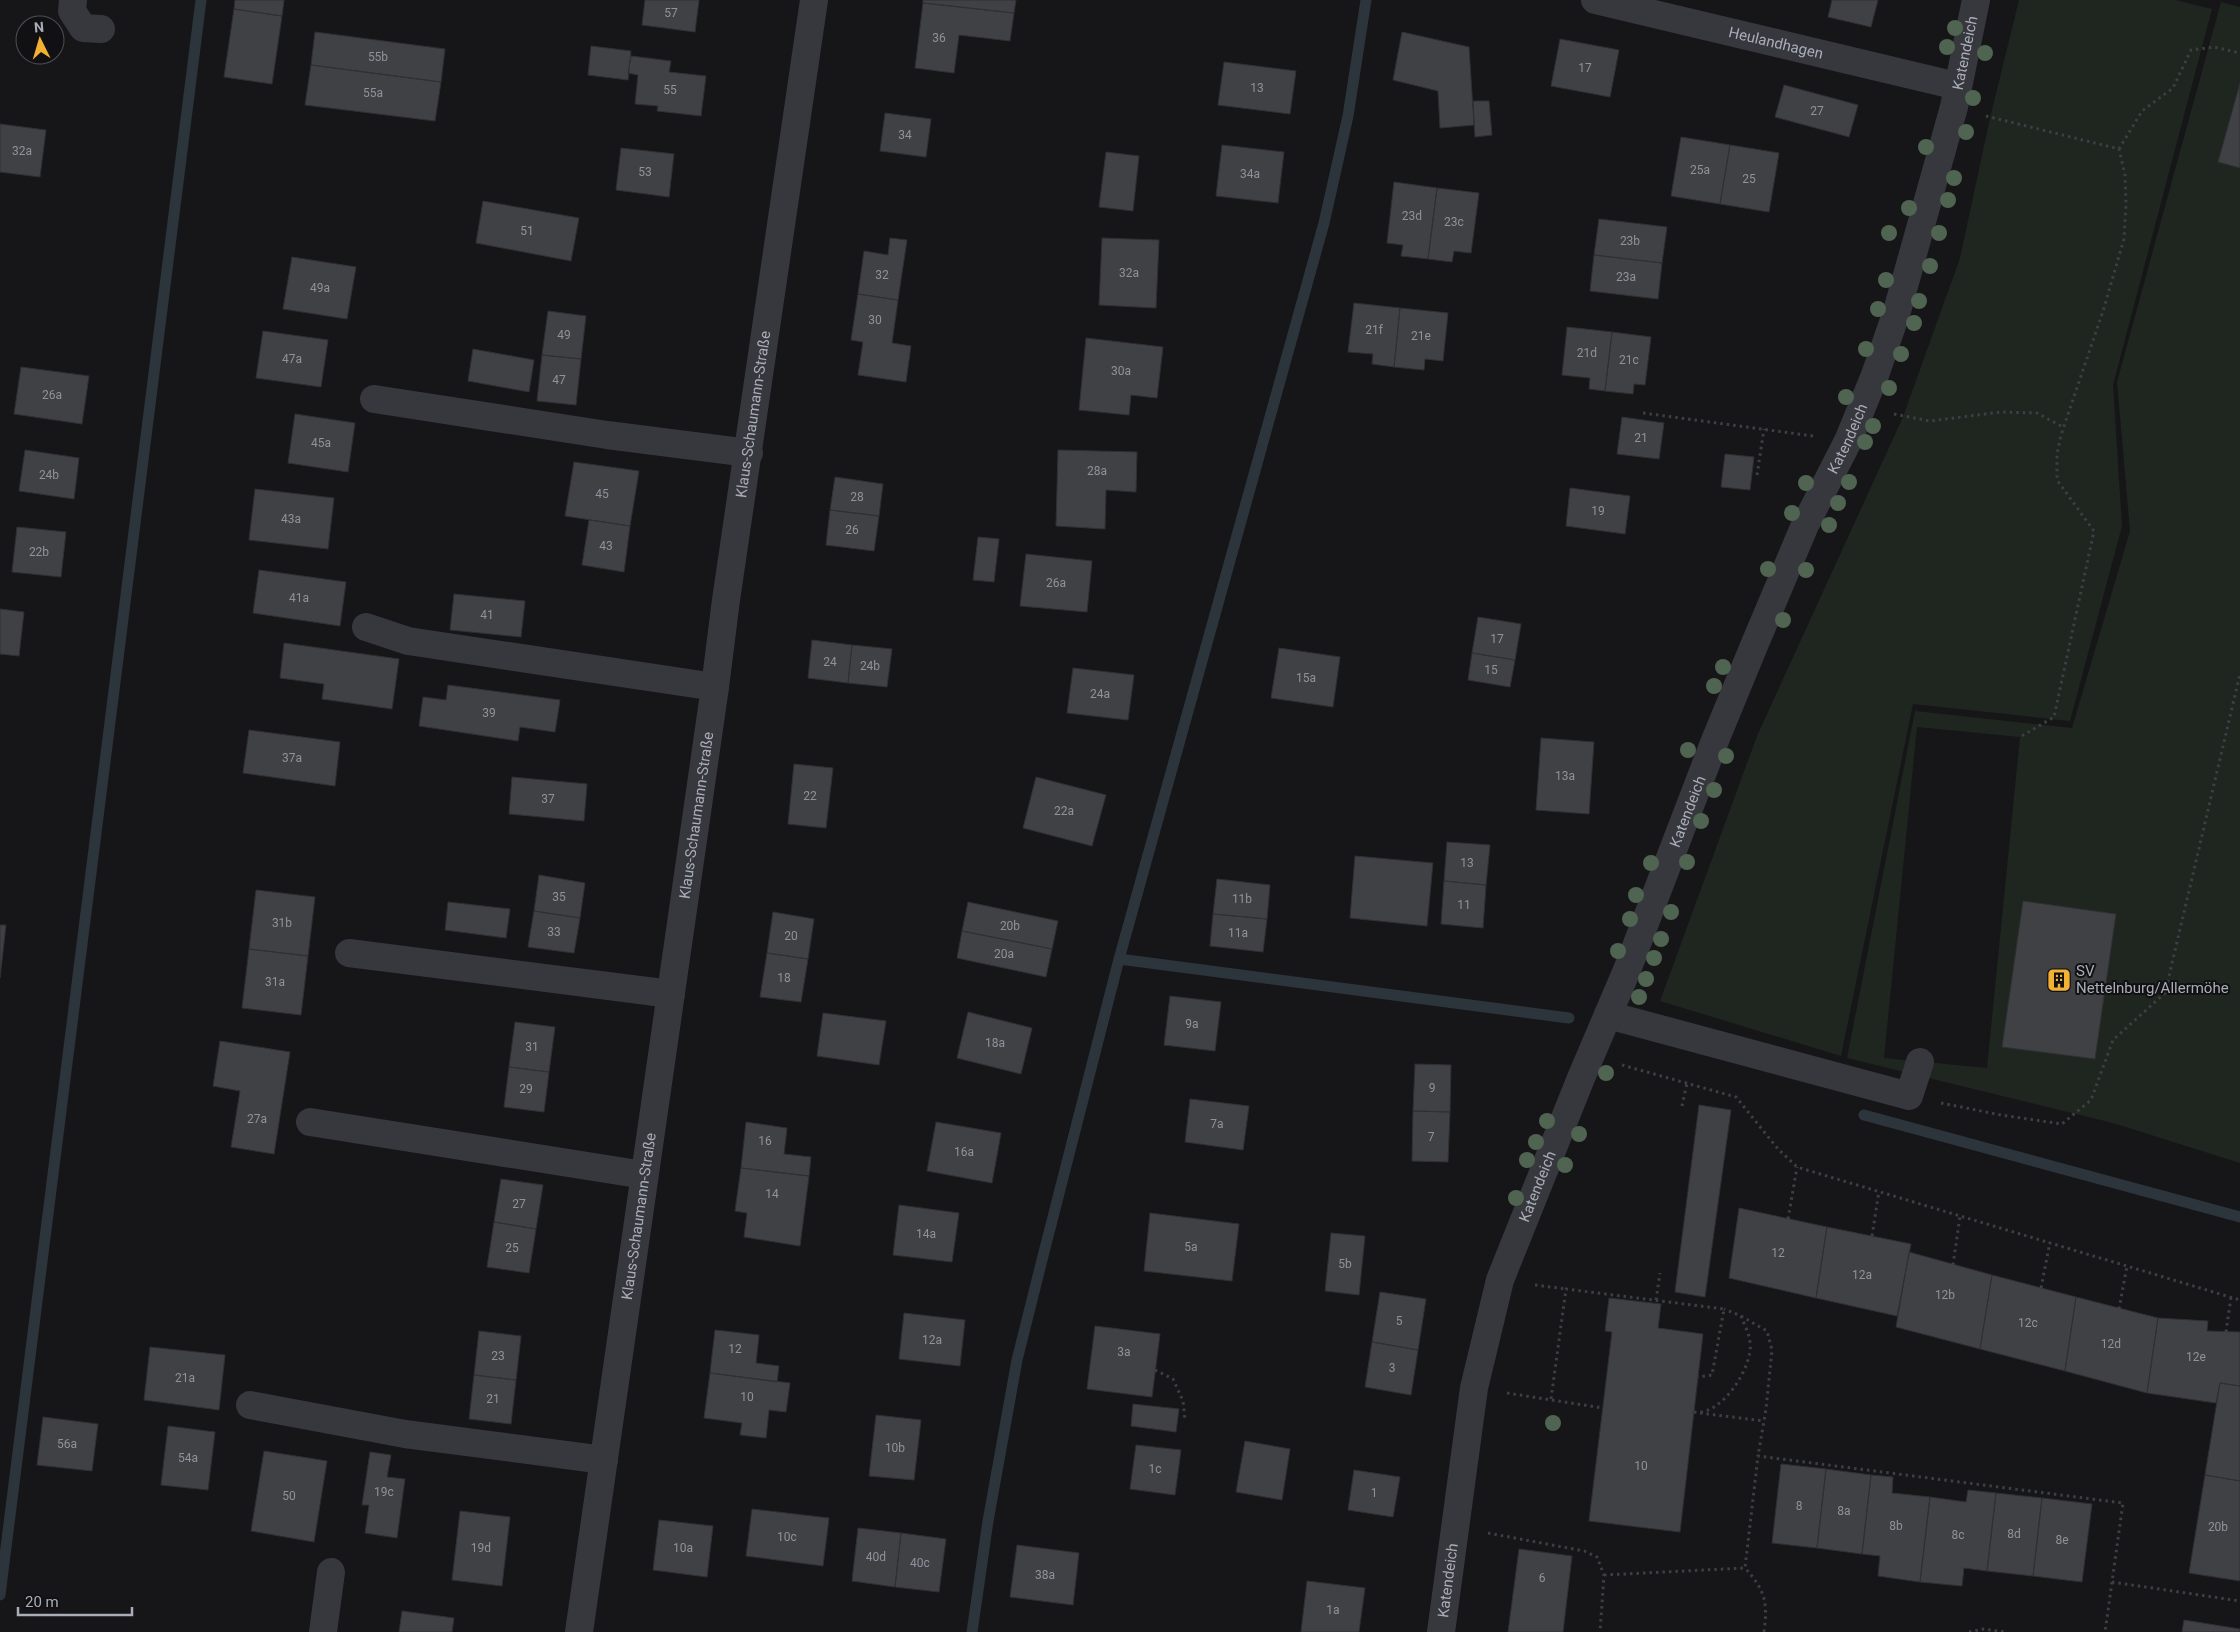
<svg xmlns="http://www.w3.org/2000/svg" width="2240" height="1632" font-family="Roboto,sans-serif">
<rect width="100%" height="100%" fill="#161618"/>
<path fill="#1e261f" fill-rule="evenodd" d="M2019,0H2175L2212,9L2113,385L2122,526L2070,721L1913,704L1841,1056L1660,1001L1757,736L1903,417L1960,258L1990,118Z
M2221,2L2240,7V1163L2113,1123L1847,1058L1915,711L2072,728L2130,531L2117,382ZM1917,727L2020,737L1987,1068L1884,1058Z"/>
<g fill="none" stroke-linecap="round" stroke-linejoin="round">
<path stroke="#2c353c" stroke-width="11" d="M1119,959L1569,1018
M1864,1115L2240,1217
M0,1595L201,0
M972,1632L988,1521L1017,1360L1043,1256L1119,959L1324,223L1348,116L1366,0"/>
</g>
<path fill="#404145" stroke="#303034" d="M235,0H284L282,16L234,9Z
M645,0H699L695,32L642,25Z
M923,0H1016L1014,13L923,3Z
M1832,0H1878L1871,27L1828,17Z
M923,3L1014,13L1010,41L959,35L954,73L915,68Z
M234,9L282,16L272,84L224,77Z
M315,32L445,49L441,82L311,65Z
M1402,32L1469,47L1474,125L1440,128L1438,91L1393,80Z
M1560,39L1619,50L1610,97L1551,86Z
M591,46L631,51L628,80L588,75Z
M631,56L671,61L669,72L706,76L701,116L657,111L658,106L635,104L638,75L628,73Z
M1224,62L1296,71L1290,114L1218,105Z
M311,65L441,82L435,121L305,105Z
M2240,83V168L2218,162Z
M1784,85L1858,105L1849,137L1775,117Z
M1473,101H1489L1492,135L1475,137Z
M885,113L931,119L926,157L880,151Z
M0,124L46,130L40,177L0,172Z
M1681,137L1730,145L1720,204L1671,196Z
M1222,145L1284,152L1278,203L1216,196Z
M1730,145L1779,153L1769,212L1720,204Z
M621,148L674,154L669,197L616,190Z
M1106,152L1139,156L1133,211L1099,207Z
M1394,182L1437,188L1428,259L1401,256L1403,245L1387,243Z
M1437,188L1479,193L1471,253L1454,251L1452,262L1428,259Z
M483,201L579,218L571,261L476,243Z
M1599,219L1667,227L1662,263L1594,255Z
M890,238L907,240L898,300L858,294L864,251L888,255Z
M1102,238L1159,240L1156,308L1099,305Z
M1594,255L1662,263L1658,299L1590,291Z
M292,257L356,267L347,319L283,309Z
M858,294L898,300L892,343L911,346L906,382L858,375L863,342L851,340Z
M1354,303L1400,308L1394,367L1372,364L1373,354L1348,352Z
M1400,308L1448,313L1443,361L1425,359L1424,370L1394,367Z
M548,311L586,316L581,359L542,355Z
M1567,327L1612,332L1605,391L1589,389L1590,378L1562,375Z
M263,331L328,340L321,387L256,378Z
M1612,332L1651,337L1645,385L1634,384L1633,394L1605,391Z
M1086,338L1163,347L1157,398L1131,395L1129,415L1079,410Z
M473,349L534,360L529,392L468,381Z
M542,355L581,359L576,405L537,401Z
M21,367L89,376L82,424L14,414Z
M295,414L355,423L348,472L288,463Z
M1622,417L1664,423L1659,459L1617,454Z
M25,450L79,458L74,499L19,491Z
M1058,450L1137,452L1136,492L1106,490L1105,529L1056,526Z
M1725,454L1754,457L1750,490L1721,487Z
M574,462L639,471L630,526L565,516Z
M835,477L883,484L879,516L830,510Z
M1570,488L1630,496L1625,534L1566,526Z
M255,489L334,498L328,549L249,540Z
M830,510L879,516L874,551L826,545Z
M589,520L630,526L624,572L582,565Z
M17,527L66,532L61,577L12,572Z
M978,537L999,539L994,582L973,580Z
M1026,554L1092,561L1087,612L1020,606Z
M259,570L346,582L340,626L253,613Z
M454,594L525,601L521,637L450,630Z
M0,609L24,612L19,656L0,654Z
M1478,617L1521,624L1515,660L1472,653Z
M812,640L852,645L848,683L808,678Z
M284,643L399,659L392,709L322,699L324,684L280,678Z
M852,645L892,649L887,687L848,683Z
M1279,648L1340,657L1333,707L1271,698Z
M1472,653L1515,660L1510,687L1468,680Z
M1073,668L1134,675L1128,720L1067,713Z
M448,685L560,700L555,732L520,727L518,741L419,726L423,697L446,700Z
M249,730L340,742L335,786L243,773Z
M1541,738L1594,742L1589,814L1536,810Z
M794,764L833,768L826,828L788,824Z
M512,777L587,784L584,821L509,814Z
M1036,777L1106,795L1092,846L1023,828Z
M1447,842L1490,845L1486,885L1444,881Z
M1355,856L1433,863L1427,926L1350,918Z
M539,875L585,883L580,918L534,911Z
M1217,879L1270,885L1267,919L1213,914Z
M1444,881L1486,885L1483,928L1441,924Z
M256,890L315,897L308,956L249,949Z
M2023,901L2116,914L2095,1059L2002,1047Z
M448,902L510,909L506,938L445,930Z
M968,902L1058,921L1052,949L962,931Z
M534,911L580,918L574,953L528,947Z
M773,912L814,919L808,959L767,953Z
M1213,914L1267,919L1263,952L1210,946Z
M0,925H6L0,978Z
M962,931L1052,949L1046,977L957,958Z
M249,949L308,956L301,1015L242,1008Z
M767,953L808,959L801,1002L760,997Z
M1170,996L1221,1002L1215,1051L1164,1045Z
M968,1012L1032,1028L1021,1074L957,1058Z
M823,1013L886,1021L879,1065L817,1056Z
M515,1022L555,1027L549,1072L509,1067Z
M220,1041L290,1052L274,1154L231,1147L240,1091L213,1086Z
M1415,1064L1451,1065L1450,1112L1413,1111Z
M509,1067L549,1072L544,1112L504,1107Z
M1190,1099L1249,1106L1243,1150L1185,1142Z
M1699,1105L1731,1110L1705,1297L1675,1292Z
M1413,1111L1450,1112L1448,1162L1412,1161Z
M746,1122L787,1128L784,1154L811,1157L809,1176L741,1168Z
M936,1122L1001,1133L992,1183L927,1171Z
M741,1168L809,1176L800,1246L744,1237L747,1213L735,1211Z
M501,1179L543,1185L536,1229L494,1222Z
M899,1205L959,1213L952,1262L893,1255Z
M1739,1208L1827,1227L1816,1298L1729,1278Z
M1150,1213L1239,1224L1232,1281L1144,1271Z
M494,1222L536,1229L529,1273L487,1267Z
M1827,1227L1911,1244L1897,1316L1816,1298Z
M1331,1233L1365,1236L1359,1295L1325,1291Z
M1909,1252L1992,1275L1980,1349L1896,1327Z
M1992,1275L2076,1297L2065,1371L1980,1349Z
M1380,1292L1426,1299L1418,1350L1372,1342Z
M2076,1297L2158,1318L2147,1393L2065,1371Z
M1609,1298L1661,1304L1658,1328L1703,1334L1680,1532L1589,1521L1612,1332L1605,1331Z
M904,1313L965,1320L960,1366L899,1359Z
M2158,1318L2208,1321L2207,1331L2240,1332V1386L2220,1383L2216,1403L2147,1393Z
M1095,1326L1160,1334L1152,1397L1087,1389Z
M715,1330L759,1335L756,1363L779,1366L777,1382L710,1373Z
M479,1331L521,1336L516,1380L474,1375Z
M1372,1342L1418,1350L1411,1395L1365,1387Z
M150,1347L225,1355L219,1410L144,1400Z
M710,1373L790,1383L786,1412L769,1410L766,1438L740,1435L742,1423L704,1418Z
M474,1375L516,1380L511,1424L469,1419Z
M2220,1383L2240,1386V1481L2205,1475Z
M1133,1404L1179,1409L1176,1432L1131,1426Z
M876,1415L921,1420L914,1480L869,1476Z
M43,1417L98,1424L92,1471L37,1465Z
M168,1426L215,1432L208,1490L161,1485Z
M1245,1441L1290,1449L1282,1500L1236,1492Z
M1136,1445L1181,1450L1175,1495L1130,1489Z
M264,1451L327,1461L314,1542L251,1531Z
M370,1452L391,1455L387,1477L405,1479L397,1538L365,1533L369,1505H362Z
M1781,1464L1826,1469L1817,1548L1772,1543Z
M1826,1469L1871,1475L1862,1554L1817,1548Z
M1354,1470L1400,1477L1393,1517L1348,1510Z
M1871,1475L1893,1477L1892,1493L1930,1497L1920,1582L1878,1576L1880,1556L1862,1554Z
M2205,1475L2240,1481V1581L2189,1573Z
M1968,1490L1996,1493L1987,1571L1964,1568L1962,1586L1920,1582L1930,1497L1966,1502Z
M1996,1493L2042,1498L2033,1576L1987,1571Z
M2042,1498L2092,1504L2082,1582L2033,1576Z
M752,1509L829,1518L823,1566L746,1556Z
M460,1511L510,1517L502,1586L452,1580Z
M659,1520L713,1526L707,1577L653,1570Z
M858,1528L901,1533L895,1587L852,1581Z
M901,1533L946,1539L939,1592L895,1587Z
M1017,1545L1079,1553L1073,1605L1010,1597Z
M1519,1549L1572,1556L1563,1632H1508Z
M1307,1581L1365,1588L1359,1632H1301Z
M402,1611L454,1618L452,1632H399Z
M2184,1620L2240,1629V1632H2182Z"/>
<g fill="none" stroke-linecap="round" stroke-linejoin="round">
<path stroke="#3d3f44" stroke-width="3" stroke-dasharray="2.5 4" stroke-linecap="butt" d="M1986,116L2119,149L2125,175L2126,204L2124,239L2103,311L2061,435L2057,454V480L2094,531L2054,717L2020,737
M2119,149L2142,111L2173,88L2191,50L2214,47L2240,53
M1643,413L1813,436
M1894,414L1930,421L2001,412L2037,413L2063,427
M1757,475L1764,429
M1622,1065L1736,1097L1778,1149L1797,1167L2240,1300
M1941,1103L2001,1115L2062,1124L2091,1100L2113,1040L2165,993L2240,674
M1682,1106L1687,1083
M1788,1219L1797,1167
M1872,1236L1879,1191
M1953,1265L1960,1216
M1535,1285L1566,1289
M2041,1288L2050,1242
M1656,1300L1660,1273
M2119,1309L2127,1266
M1741,1316L1767,1331L1772,1350L1766,1409L1758,1456
M2226,1332L2231,1297
M1155,1370L1173,1379L1183,1401L1185,1420
M1507,1393L1603,1408
M1551,1399L1566,1289L1724,1309L1712,1375L1698,1377
M1694,1412C1721,1417 1754,1366 1750,1342C1749,1333 1744,1324 1741,1316L1724,1309
M1700,1413L1764,1421
M1488,1533L1584,1551L1597,1557L1604,1575L1600,1632
M1604,1575L1745,1568
M2112,1582L2240,1601
M1764,1632C1768,1602 1765,1590 1745,1568L1758,1456L2123,1503L2105,1632
M1969,1632L1983,1629L2005,1632"/>
<g stroke="#37383d" stroke-width="28">
<path d="M73,0L72,11L83,28L101,29"/>
<path id="s1" d="M1595,0L1957,86"/>
<path d="M374,399L607,435L749,453"/>
<path d="M366,627L408,641L715,687"/>
<path d="M349,953L671,994"/>
<path d="M1608,1015L1909,1096L1920,1062"/>
<path d="M310,1122L644,1175"/>
<path d="M250,1405L405,1434L604,1460"/>
<path d="M323,1632L331,1572"/>
<path id="s2" d="M579,1632L715,687L726,600L814,0"/>
<path id="s3" d="M1441,1632L1474,1388L1500,1280L1581,1078L1627,970L1716,738L1756,641L1805,525L1848,441L1875,375L1897,311L1954,107L1976,0"/>
</g>
</g>
<g fill="#506452">
<circle cx="1955" cy="28" r="8"/>
<circle cx="1947" cy="47" r="8"/>
<circle cx="1985" cy="53" r="8"/>
<circle cx="1973" cy="98" r="8"/>
<circle cx="1966" cy="132" r="8"/>
<circle cx="1926" cy="147" r="8"/>
<circle cx="1954" cy="178" r="8"/>
<circle cx="1948" cy="200" r="8"/>
<circle cx="1909" cy="208" r="8"/>
<circle cx="1889" cy="233" r="8"/>
<circle cx="1939" cy="233" r="8"/>
<circle cx="1930" cy="266" r="8"/>
<circle cx="1886" cy="280" r="8"/>
<circle cx="1919" cy="301" r="8"/>
<circle cx="1878" cy="309" r="8"/>
<circle cx="1914" cy="323" r="8"/>
<circle cx="1866" cy="349" r="8"/>
<circle cx="1901" cy="354" r="8"/>
<circle cx="1889" cy="388" r="8"/>
<circle cx="1846" cy="397" r="8"/>
<circle cx="1873" cy="426" r="8"/>
<circle cx="1865" cy="442" r="8"/>
<circle cx="1849" cy="482" r="8"/>
<circle cx="1806" cy="483" r="8"/>
<circle cx="1838" cy="503" r="8"/>
<circle cx="1792" cy="513" r="8"/>
<circle cx="1829" cy="525" r="8"/>
<circle cx="1768" cy="569" r="8"/>
<circle cx="1806" cy="570" r="8"/>
<circle cx="1783" cy="620" r="8"/>
<circle cx="1723" cy="667" r="8"/>
<circle cx="1714" cy="686" r="8"/>
<circle cx="1688" cy="750" r="8"/>
<circle cx="1726" cy="756" r="8"/>
<circle cx="1714" cy="790" r="8"/>
<circle cx="1701" cy="821" r="8"/>
<circle cx="1687" cy="862" r="8"/>
<circle cx="1651" cy="863" r="8"/>
<circle cx="1636" cy="895" r="8"/>
<circle cx="1671" cy="912" r="8"/>
<circle cx="1630" cy="919" r="8"/>
<circle cx="1661" cy="939" r="8"/>
<circle cx="1618" cy="951" r="8"/>
<circle cx="1654" cy="958" r="8"/>
<circle cx="1646" cy="979" r="8"/>
<circle cx="1639" cy="997" r="8"/>
<circle cx="1606" cy="1073" r="8"/>
<circle cx="1547" cy="1121" r="8"/>
<circle cx="1579" cy="1134" r="8"/>
<circle cx="1536" cy="1142" r="8"/>
<circle cx="1527" cy="1160" r="8"/>
<circle cx="1565" cy="1165" r="8"/>
<circle cx="1516" cy="1198" r="8"/>
<circle cx="1553" cy="1423" r="8"/>
</g>
<defs>
<g id="building-square" transform="scale(1.25)"><rect x="-9" y="-9" width="18" height="18" rx="4" fill="#f2b134" stroke="#111113"/><path d="M-4-6H4V6H1V3H-1V6H-4ZM-2.5-4.3h1.7v1.8h-1.7ZM.8-4.3h1.7v1.8H.8ZM-2.5-1h1.7V.8h-1.7ZM.8-1h1.7V.8H.8Z" fill="#111"/></g>
</defs>
<g fill-rule="evenodd">
<use href="#building-square" x="2059" y="980"/>
</g>
<g text-anchor="middle" dominant-baseline="central" stroke-width="4" stroke-linejoin="round" paint-order="stroke">
<g font-size="12" fill="#8e929b">
<text x="671" y="13">57</text>
<text x="939" y="38">36</text>
<text x="378" y="57">55b</text>
<text x="1585" y="68">17</text>
<text x="1257" y="88">13</text>
<text x="670" y="90">55</text>
<text x="373" y="93">55a</text>
<text x="1817" y="111">27</text>
<text x="905" y="135">34</text>
<text x="22" y="151">32a</text>
<text x="1700" y="170">25a</text>
<text x="645" y="172">53</text>
<text x="1250" y="174">34a</text>
<text x="1749" y="179">25</text>
<text x="1412" y="216">23d</text>
<text x="1454" y="222">23c</text>
<text x="527" y="231">51</text>
<text x="1630" y="241">23b</text>
<text x="1129" y="273">32a</text>
<text x="882" y="275">32</text>
<text x="1626" y="277">23a</text>
<text x="320" y="288">49a</text>
<text x="875" y="320">30</text>
<text x="1374" y="330">21f</text>
<text x="564" y="335">49</text>
<text x="1421" y="336">21e</text>
<text x="1587" y="353">21d</text>
<text x="292" y="359">47a</text>
<text x="1629" y="360">21c</text>
<text x="1121" y="371">30a</text>
<text x="559" y="380">47</text>
<text x="52" y="395">26a</text>
<text x="1641" y="438">21</text>
<text x="321" y="443">45a</text>
<text x="1097" y="471">28a</text>
<text x="49" y="475">24b</text>
<text x="602" y="494">45</text>
<text x="857" y="497">28</text>
<text x="1598" y="511">19</text>
<text x="291" y="519">43a</text>
<text x="852" y="530">26</text>
<text x="606" y="546">43</text>
<text x="39" y="552">22b</text>
<text x="1056" y="583">26a</text>
<text x="299" y="598">41a</text>
<text x="487" y="615">41</text>
<text x="1497" y="639">17</text>
<text x="830" y="662">24</text>
<text x="870" y="666">24b</text>
<text x="1491" y="670">15</text>
<text x="1306" y="678">15a</text>
<text x="1100" y="694">24a</text>
<text x="489" y="713">39</text>
<text x="292" y="758">37a</text>
<text x="1565" y="776">13a</text>
<text x="810" y="796">22</text>
<text x="548" y="799">37</text>
<text x="1064" y="811">22a</text>
<text x="1467" y="863">13</text>
<text x="559" y="897">35</text>
<text x="1242" y="899">11b</text>
<text x="1464" y="905">11</text>
<text x="282" y="923">31b</text>
<text x="1010" y="926">20b</text>
<text x="554" y="932">33</text>
<text x="1238" y="933">11a</text>
<text x="791" y="936">20</text>
<text x="1004" y="954">20a</text>
<text x="784" y="978">18</text>
<text x="275" y="982">31a</text>
<text x="1192" y="1024">9a</text>
<text x="995" y="1043">18a</text>
<text x="532" y="1047">31</text>
<text x="1432" y="1088">9</text>
<text x="526" y="1089">29</text>
<text x="257" y="1119">27a</text>
<text x="1217" y="1124">7a</text>
<text x="1431" y="1137">7</text>
<text x="765" y="1141">16</text>
<text x="964" y="1152">16a</text>
<text x="772" y="1194">14</text>
<text x="519" y="1204">27</text>
<text x="926" y="1234">14a</text>
<text x="1191" y="1247">5a</text>
<text x="512" y="1248">25</text>
<text x="1778" y="1253">12</text>
<text x="1345" y="1264">5b</text>
<text x="1862" y="1275">12a</text>
<text x="1945" y="1295">12b</text>
<text x="1399" y="1321">5</text>
<text x="2028" y="1323">12c</text>
<text x="932" y="1340">12a</text>
<text x="2111" y="1344">12d</text>
<text x="735" y="1349">12</text>
<text x="1124" y="1352">3a</text>
<text x="498" y="1356">23</text>
<text x="2196" y="1357">12e</text>
<text x="1392" y="1368">3</text>
<text x="185" y="1378">21a</text>
<text x="747" y="1397">10</text>
<text x="493" y="1399">21</text>
<text x="67" y="1444">56a</text>
<text x="895" y="1448">10b</text>
<text x="188" y="1458">54a</text>
<text x="1641" y="1466">10</text>
<text x="1155" y="1469">1c</text>
<text x="384" y="1492">19c</text>
<text x="1374" y="1493">1</text>
<text x="289" y="1496">50</text>
<text x="1799" y="1506">8</text>
<text x="1844" y="1511">8a</text>
<text x="1896" y="1526">8b</text>
<text x="2218" y="1527">20b</text>
<text x="2014" y="1534">8d</text>
<text x="1958" y="1535">8c</text>
<text x="787" y="1537">10c</text>
<text x="2062" y="1540">8e</text>
<text x="481" y="1548">19d</text>
<text x="683" y="1548">10a</text>
<text x="876" y="1557">40d</text>
<text x="920" y="1563">40c</text>
<text x="1045" y="1575">38a</text>
<text x="1542" y="1578">6</text>
<text x="1333" y="1610">1a</text>
</g>
<g font-size="15" fill="#a8adb8" stroke="#111113">
<text stroke="none"><textPath href="#s1" startOffset="186">Heulandhagen</textPath></text>
<text stroke="none"><textPath href="#s3" startOffset="1672">Katendeich</textPath></text>
<text stroke="none"><textPath href="#s2" startOffset="1230">Klaus-Schaumann-Straße</textPath></text>
<text stroke="none"><textPath href="#s3" startOffset="1268">Katendeich</textPath></text>
<text stroke="none"><textPath href="#s3" startOffset="862">Katendeich</textPath></text>
<text stroke="none"><textPath href="#s2" startOffset="825">Klaus-Schaumann-Straße</textPath></text>
<text stroke="none"><textPath href="#s3" startOffset="458">Katendeich</textPath></text>
<text stroke="none"><textPath href="#s2" startOffset="420">Klaus-Schaumann-Straße</textPath></text>
<text stroke="none"><textPath href="#s3" startOffset="52">Katendeich</textPath></text>
</g>
<g font-size="15" fill="#a8adb8" stroke="#111113" text-anchor="start">
<text x="2076" y="971">SV<tspan x="2076" dy="17">Nettelnburg/Allermöhe</tspan></text>
</g>
</g>
<g transform="translate(40 40) rotate(355)"><circle r="24" fill="#111113" stroke="#4d4f55"/>
<path d="M0-4L9 19L0 12L-9 19Z" fill="#f2b134"/>
<text y="-8" font-size="14" font-weight="bold" text-anchor="middle" fill="#a8adb8">N</text>
</g>
<path d="M18 1607v8h114v-8" fill="none" stroke="#a8adb8" stroke-width="2.5"/>
<text x="25" y="1607" font-size="15" fill="#a8adb8" stroke="#111113" stroke-width="4" paint-order="stroke">20 m</text>
</svg>
